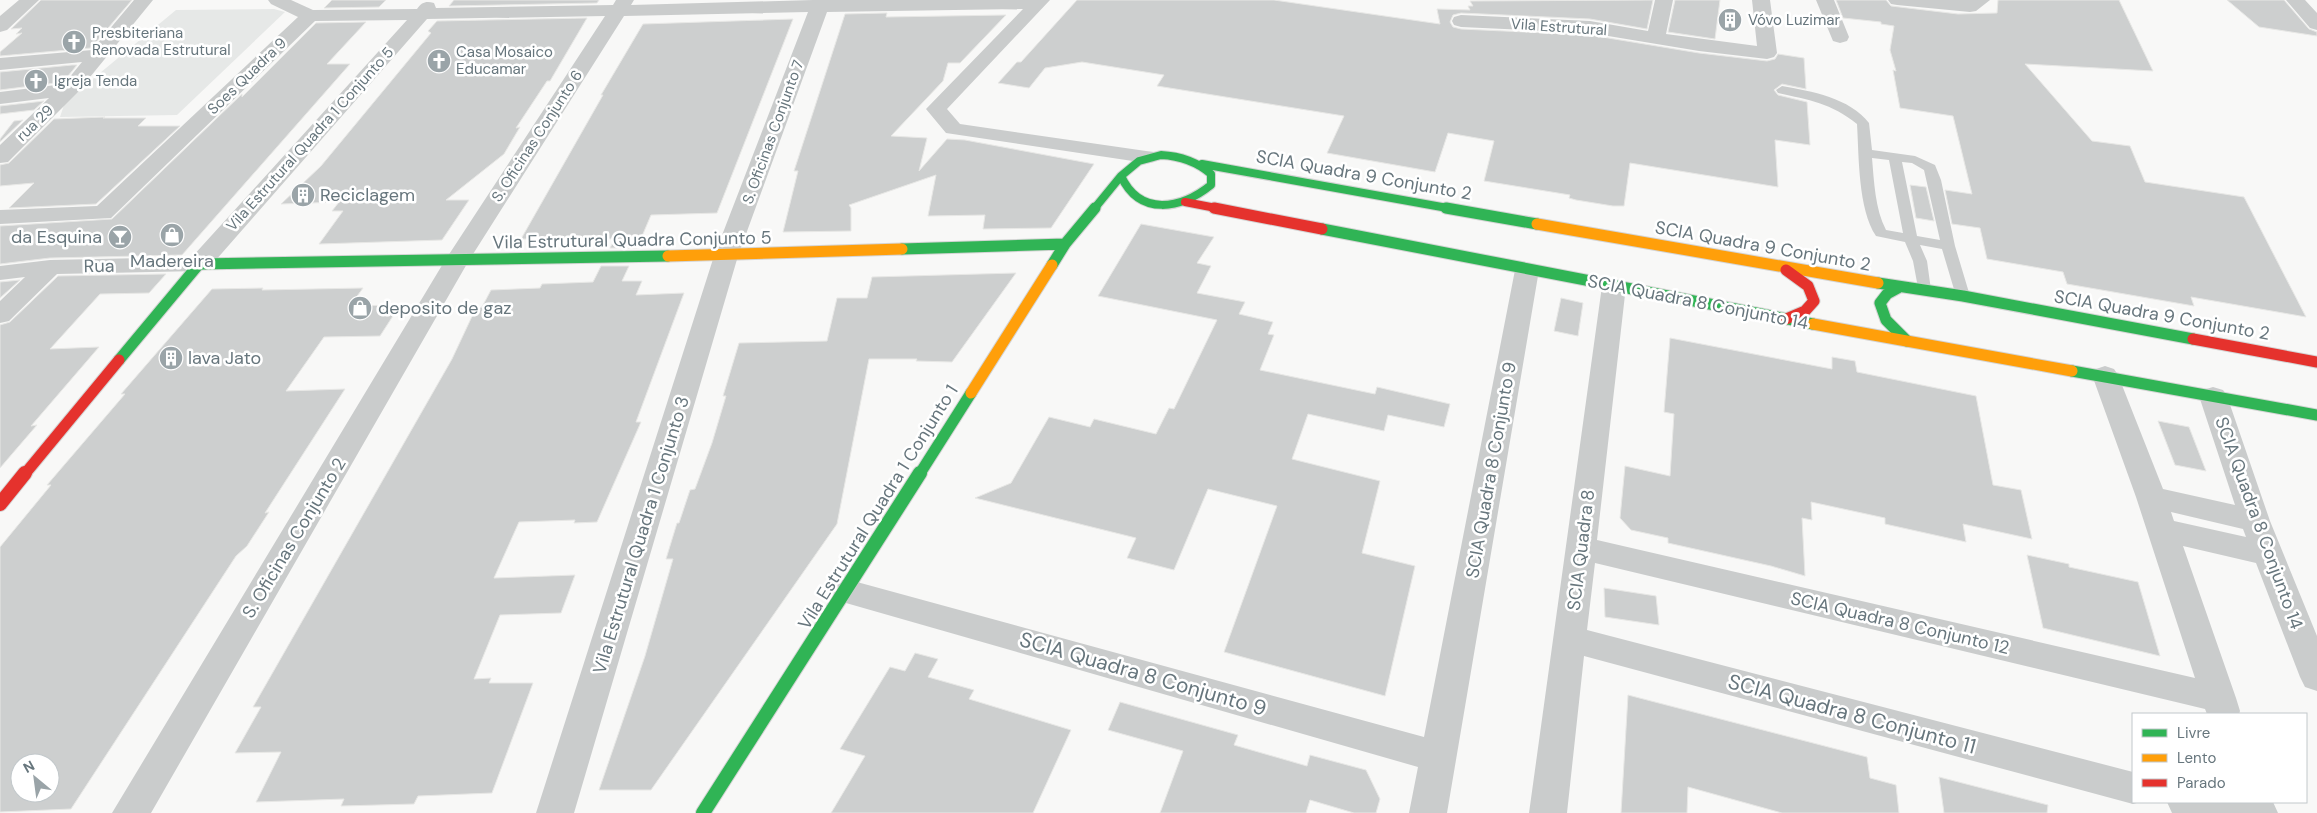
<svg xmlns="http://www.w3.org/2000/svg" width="2317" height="813" font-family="'DM Sans',sans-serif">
<rect width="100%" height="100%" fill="#f8f8f7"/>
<path fill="#e6e8e7" d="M274,9L285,12L177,115L60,117L65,102L176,10Z"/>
<path fill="#cdcfcf" stroke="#e8e8e6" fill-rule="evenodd" d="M41,0H132L91,48L0,56V52L22,33L16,34L22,28L11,29Z
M332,0H386L379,7L324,8Z
M454,0H599L597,3L449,6Z
M1077,0H1274L1440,24L1437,9L1470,10L1468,6H1473L1470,1L1653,0L1647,29L1590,19L1461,13L1453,15L1450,22L1453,27L1461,29L1590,35L1699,53L1767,61L1775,59L1778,54L1804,58L1806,89L1782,84L1774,90L1778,95L1807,102L1810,145L1775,140L1778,187L1630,163L1624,206H1613L1576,200L1569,198L1570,195L1484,181L1494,141L1448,133L1435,172L1327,153L1344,116L1157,86L1164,75L1082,62L1045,68L1029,88L998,83L1017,62H1021Z
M1675,0H1720L1715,39L1668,32Z
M1836,0H1886L1891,6L1958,14L1997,13L1998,0H2119L2153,71L2025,64L2092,141L2130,146L2145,182L2244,197L2306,317L2191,297L2194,306L2067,284L2063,272L1987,259L1980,228L1952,224L1945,190L1972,194L1953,116L1900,108L1893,70L1896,71L1890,50L1894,26L1881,24V22L1843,18Z
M2227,0H2284L2309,29L2317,32V36L2259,27Z
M887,13L886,17L1006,15L960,63H948L943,81L891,136L927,138L919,171L947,139L965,140L1094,164L1051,228L983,229L985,215L928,216L936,175L849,205L851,208V231L783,232L798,171H794L845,14Z
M587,18L550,81H547L516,128L520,127L504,154L446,200H469L442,240L319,244L343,211H332L339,202L281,204L321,166L431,33L428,31L437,21Z
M793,19L717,213L651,215L637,248H610L615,239H521L603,95H601L643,24Z
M366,22L327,64H350L182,255L50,258L0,264V226L112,219L242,94V97L316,23Z
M72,65H77L63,82L0,90V72Z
M44,101L34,110L0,114V106Z
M105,117L103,118H146L138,126H180L96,204L9,208L34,183L0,186V165L9,163L54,119Z
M23,120L0,142V139L14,121Z
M1910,185L1926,187L1934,221L1916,218Z
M1141,224L1214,237L1197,263L1211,266L1197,293L1245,302L1239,314L1273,322L1268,334L1274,335L1260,370L1375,394L1377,387L1450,404L1444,427L1388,415L1384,431L1308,414L1292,459L1380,481L1362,553L1415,566L1385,696L1224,652L1277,506L1208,489L1174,570L1127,558L1136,538L975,498L1011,483L1049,417L1090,427L1094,419L1156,434L1169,408L1174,409L1217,320L1098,296Z
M601,266H629L622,281H642L636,295L684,293L636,422H641L597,522L574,523L575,520L519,522L494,578L575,575L561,613L500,615L474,679L491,678L489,683H533L492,793L418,796L414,804L341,806L344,799L256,802L281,752L235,753L261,707H253L452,359L475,310L482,307L491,290L540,288L542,284L593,282Z
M1016,273L952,362L916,361L917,359H869L837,524L651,790H599L645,656L673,559H666L677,523H679L690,490L695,489L712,443L726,396H723L739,343L827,341L837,298H867L872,277Z
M166,274L149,293L100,294L50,349L99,347L31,426L37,425L0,468V325L10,322L58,276Z
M20,280L0,298V282Z
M263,288L262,290L363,288L350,306L400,305L380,336L324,337L286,391L345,389L265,513L269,512L247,546L236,556L71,809L0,812V547L51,485H47L125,394H121L212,289ZM20,763H50V793H20Z
M1561,298L1583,303L1578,336L1554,331Z
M1670,338L1832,369V357L1855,361L1857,372L1976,396L1993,485L2021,490L2032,539L1963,524L1966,542L1885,524V518L1811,502L1812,520L1802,518L1805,576L1771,566L1668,543V538L1631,530L1620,518L1625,466L1670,476L1674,414L1664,412Z
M2158,421L2189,427L2206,471L2175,465Z
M2027,555L2069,564V567L2138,582L2160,656L2043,628Z
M1604,588L1656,596L1659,625L1605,617Z
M915,653L938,659L928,677L974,690L969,699L1071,730L1033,813H831L865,756L840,749L890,667L905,671Z
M1628,695L1867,757L1870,778L1896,785L1899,813H1782L1688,787L1687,813H1621Z
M1120,702L1238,735L1234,745L1307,766L1310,755L1366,770L1380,799L1376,813H1354L1310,800L1306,813H1160L1183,751L1108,730Z
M1939,777L2048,805L2047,813H1944Z"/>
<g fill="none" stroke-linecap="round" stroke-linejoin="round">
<g stroke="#d4d4d4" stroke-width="10">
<path id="fast-far2" d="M1161,155C1180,156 1196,161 1211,174V185C1181,209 1140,217 1121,176L1139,161Z
M1202,164L1453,209
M1094,209L1121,176"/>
</g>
<g stroke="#d4d4d4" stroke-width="13">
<path id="fast-far1" d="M1446,208L1537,224
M1322,229L1813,324
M902,249L1065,244
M1052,265L1065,244L1095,208
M1878,283L1963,296L2193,339
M1898,288L1887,294L1880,303L1886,320L1907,341
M119,360L199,264L668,256
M2072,371L2317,415
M919,475L971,393"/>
</g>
<g stroke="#d4d4d4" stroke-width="16">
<path id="fast" d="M703,813L920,473"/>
</g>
<g stroke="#d4d4d4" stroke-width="13">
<path id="slow" d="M1537,224L1878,283
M668,256L902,249
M1813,324L2072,371
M971,393L1052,265"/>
</g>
<g stroke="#d4d4d4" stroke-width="10">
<path id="jam-far2" d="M1185,202L1221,209"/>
</g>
<g stroke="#d4d4d4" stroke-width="13">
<path id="jam-far1" d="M1214,208L1322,229
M1786,270L1808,286L1814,301L1805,311L1786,319
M2193,339L2317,362
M24,475L119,360"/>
</g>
<g stroke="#d4d4d4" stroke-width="16">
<path id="jam" d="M0,504L25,473"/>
</g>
<path fill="#cacccc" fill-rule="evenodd" d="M1782,86C1811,91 1850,98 1869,123L1872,150L1915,156L1935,165L1941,180L1955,246L1970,296L1968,299H1958L1956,296L1942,249L1920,245L1927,261L1931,290L1929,293H1919L1913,261L1905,242L1876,236C1858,209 1859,157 1857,124C1831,103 1809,100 1778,93L1776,90ZM1872,158L1889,160L1903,233L1886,230C1875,209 1874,181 1872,158ZM1902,162L1912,163L1924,170L1940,240L1917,236Z"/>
<path fill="#cacccc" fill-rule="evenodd" d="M19,0H39L7,30L0,32V16Z
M134,0H153L77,93L8,162L0,163V145L49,98L0,104V92L64,84L82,62L0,70V58L92,50Z
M268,0H291L313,10L417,9C422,2 426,1 434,3L436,8L613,5L616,0H634L631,5L813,0H1050L947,109L960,124L1146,151L1154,152L1157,157L1154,162L1146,163L946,133L926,109L1023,9L827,12L738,256L574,813H536L714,256L808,12L624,16L468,262L151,813H112L444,262L605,16L427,19L208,269L199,271L57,274L9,321L0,323V301L25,277L0,280V266L50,260L192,257L407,20L315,21L111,218L0,224V210L97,206L298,17L271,4Z
M1655,0H1673L1666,34L1757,46L1752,0H1770L1777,53L1774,57L1767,59L1699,51L1590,33L1461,27L1454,25L1452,21L1454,17L1461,15L1590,21L1648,31Z
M1816,0H1834L1849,37L1847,41L1840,43L1833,41Z
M1888,0H1990L1976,11L1970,12L1897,5L1891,4Z
M2286,0H2305L2317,13V30L2310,28Z
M1527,263L1536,265L1539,270L1447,813H1409L1418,767L846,603L835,600L830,591L835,582L846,579L1424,737L1515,270L1518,265Z
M1614,279L1623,281L1626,286L1597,540L2195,678L2136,497L2092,375L2096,369L2105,366L2114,369L2118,375L2163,489L2235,505L2199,396L2203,390L2213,387L2223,390L2227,396L2270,521L2317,636V691L2305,687L2300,677L2256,563L2183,546L2236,698L2240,711L2239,714H2207L2205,709L1595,563L1587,630L2133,772V802H2140L2133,804L1584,656L1567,813H1529L1602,286L1605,281ZM2171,512L2243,529L2246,537L2174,521Z
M2167,802H2273L2278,813H2172Z"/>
<use href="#fast-far2" stroke="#30b455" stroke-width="8"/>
<use href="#fast-far1" stroke="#30b455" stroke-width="11"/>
<use href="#fast" stroke="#30b455" stroke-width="14"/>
<use href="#slow" stroke="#ff9f0a" stroke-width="11"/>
<use href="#jam-far2" stroke="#e5322d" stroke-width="8"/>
<use href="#jam-far1" stroke="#e5322d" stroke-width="11"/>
<use href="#jam" stroke="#e5322d" stroke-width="14"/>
</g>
<defs>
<g id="building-disc" transform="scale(1.25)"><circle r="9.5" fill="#9aa4a8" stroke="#fff"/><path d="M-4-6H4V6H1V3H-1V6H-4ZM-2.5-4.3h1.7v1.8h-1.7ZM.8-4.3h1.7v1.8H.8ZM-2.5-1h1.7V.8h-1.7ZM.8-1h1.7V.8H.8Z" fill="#fff"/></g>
<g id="church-disc" transform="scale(1.25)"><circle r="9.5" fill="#9aa4a8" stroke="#fff"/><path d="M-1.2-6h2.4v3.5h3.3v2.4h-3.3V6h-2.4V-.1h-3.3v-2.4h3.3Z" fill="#fff"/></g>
<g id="shop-disc" transform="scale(1.25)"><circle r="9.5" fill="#9aa4a8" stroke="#fff"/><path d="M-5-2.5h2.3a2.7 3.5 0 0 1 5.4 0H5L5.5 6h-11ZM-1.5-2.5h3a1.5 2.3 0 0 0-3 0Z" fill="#fff"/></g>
<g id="bar-disc" transform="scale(1.25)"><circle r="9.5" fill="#9aa4a8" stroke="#fff"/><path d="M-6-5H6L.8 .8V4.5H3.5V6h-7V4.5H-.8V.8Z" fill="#fff"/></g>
</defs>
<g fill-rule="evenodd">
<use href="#building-disc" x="1730" y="20"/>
<use href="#church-disc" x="74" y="42"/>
<use href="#church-disc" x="439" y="61"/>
<use href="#church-disc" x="36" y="81"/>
<use href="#building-disc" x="303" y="195"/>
<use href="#shop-disc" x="172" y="235"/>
<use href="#bar-disc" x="120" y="237"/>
<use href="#shop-disc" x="360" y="308"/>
<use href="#building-disc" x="171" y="358"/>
</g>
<g text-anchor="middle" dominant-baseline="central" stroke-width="5" stroke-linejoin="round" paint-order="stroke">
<g font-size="15" fill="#67767d" stroke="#fff" text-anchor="start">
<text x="1748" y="20">Vóvo Luzimar</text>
<text x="92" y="33">Presbiteriana<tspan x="92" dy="17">Renovada Estrutural</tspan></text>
<text x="456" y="52">Casa Mosaico<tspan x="456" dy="17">Educamar</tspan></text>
<text x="54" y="81">Igreja Tenda</text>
</g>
<g font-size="15" fill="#67767d" stroke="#fff">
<text transform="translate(1559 27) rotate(4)">Vila Estrutural</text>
<text transform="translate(247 76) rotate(-44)">Soes Quadra 9</text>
<text transform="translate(35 123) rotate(-44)">rua 29</text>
<text transform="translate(773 132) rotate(-70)">S. Oficinas Conjunto 7</text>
<text transform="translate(537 136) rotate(-57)">S. Oficinas Conjunto 6</text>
<text transform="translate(310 139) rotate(-48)">Vila Estrutural Quadra 1 Conjunto 5</text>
</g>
<g font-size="18" fill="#67767d" stroke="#fff">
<text transform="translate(1364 175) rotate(10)">SCIA Quadra 9 Conjunto 2</text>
<text transform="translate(632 240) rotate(-1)">Vila Estrutural Quadra Conjunto 5</text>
<text transform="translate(1763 246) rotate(10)">SCIA Quadra 9 Conjunto 2</text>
<text transform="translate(99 266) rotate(-1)">Rua</text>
<text transform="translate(1698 302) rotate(11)">SCIA Quadra 8 Conjunto 14</text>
<text transform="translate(2162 315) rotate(10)">SCIA Quadra 9 Conjunto 2</text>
<text transform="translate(1491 470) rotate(-80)">SCIA Quadra 8 Conjunto 9</text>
<text transform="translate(878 507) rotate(-58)">Vila Estrutural Quadra 1 Conjunto 1</text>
<text transform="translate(2259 523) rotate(70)">SCIA Quadra 8 Conjunto 14</text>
<text transform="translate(641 535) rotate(-73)">Vila Estrutural Quadra 1 Conjunto 3</text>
<text transform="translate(294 538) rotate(-59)">S. Oficinas Conjunto 2</text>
<text transform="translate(1581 550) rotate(-83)">SCIA Quadra 8</text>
<text transform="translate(1900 623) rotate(13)">SCIA Quadra 8 Conjunto 12</text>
</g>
<g font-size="18" fill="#67767d" stroke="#fff" text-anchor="start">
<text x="320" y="195">Reciclagem</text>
<text x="102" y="237" text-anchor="end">da Esquina</text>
<text x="172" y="261" text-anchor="middle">Madereira</text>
<text x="378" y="308">deposito de gaz</text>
<text x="188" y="358">lava Jato</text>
</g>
<g font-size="21" fill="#67767d" stroke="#fff">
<text transform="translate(1143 674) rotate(16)">SCIA Quadra 8 Conjunto 9</text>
<text transform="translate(1852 714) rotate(15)">SCIA Quadra 8 Conjunto 11</text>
</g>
</g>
<rect x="2132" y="713" width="175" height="90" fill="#ffffff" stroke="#c2c8cb"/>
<rect x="2142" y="729" width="25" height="8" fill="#30b455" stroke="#c2c8cb"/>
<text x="2177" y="738" font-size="15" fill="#67767d">Livre</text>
<rect x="2142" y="754" width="25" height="8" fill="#ff9f0a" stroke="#c2c8cb"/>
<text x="2177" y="763" font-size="15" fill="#67767d">Lento</text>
<rect x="2142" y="779" width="25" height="8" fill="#e5322d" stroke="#c2c8cb"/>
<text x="2177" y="788" font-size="15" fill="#67767d">Parado</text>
<g transform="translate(35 778) rotate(331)"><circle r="24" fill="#ffffff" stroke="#c2c8cb"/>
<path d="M0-4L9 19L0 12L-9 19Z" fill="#9aa4a8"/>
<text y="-8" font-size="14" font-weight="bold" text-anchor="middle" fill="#67767d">N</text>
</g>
</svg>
